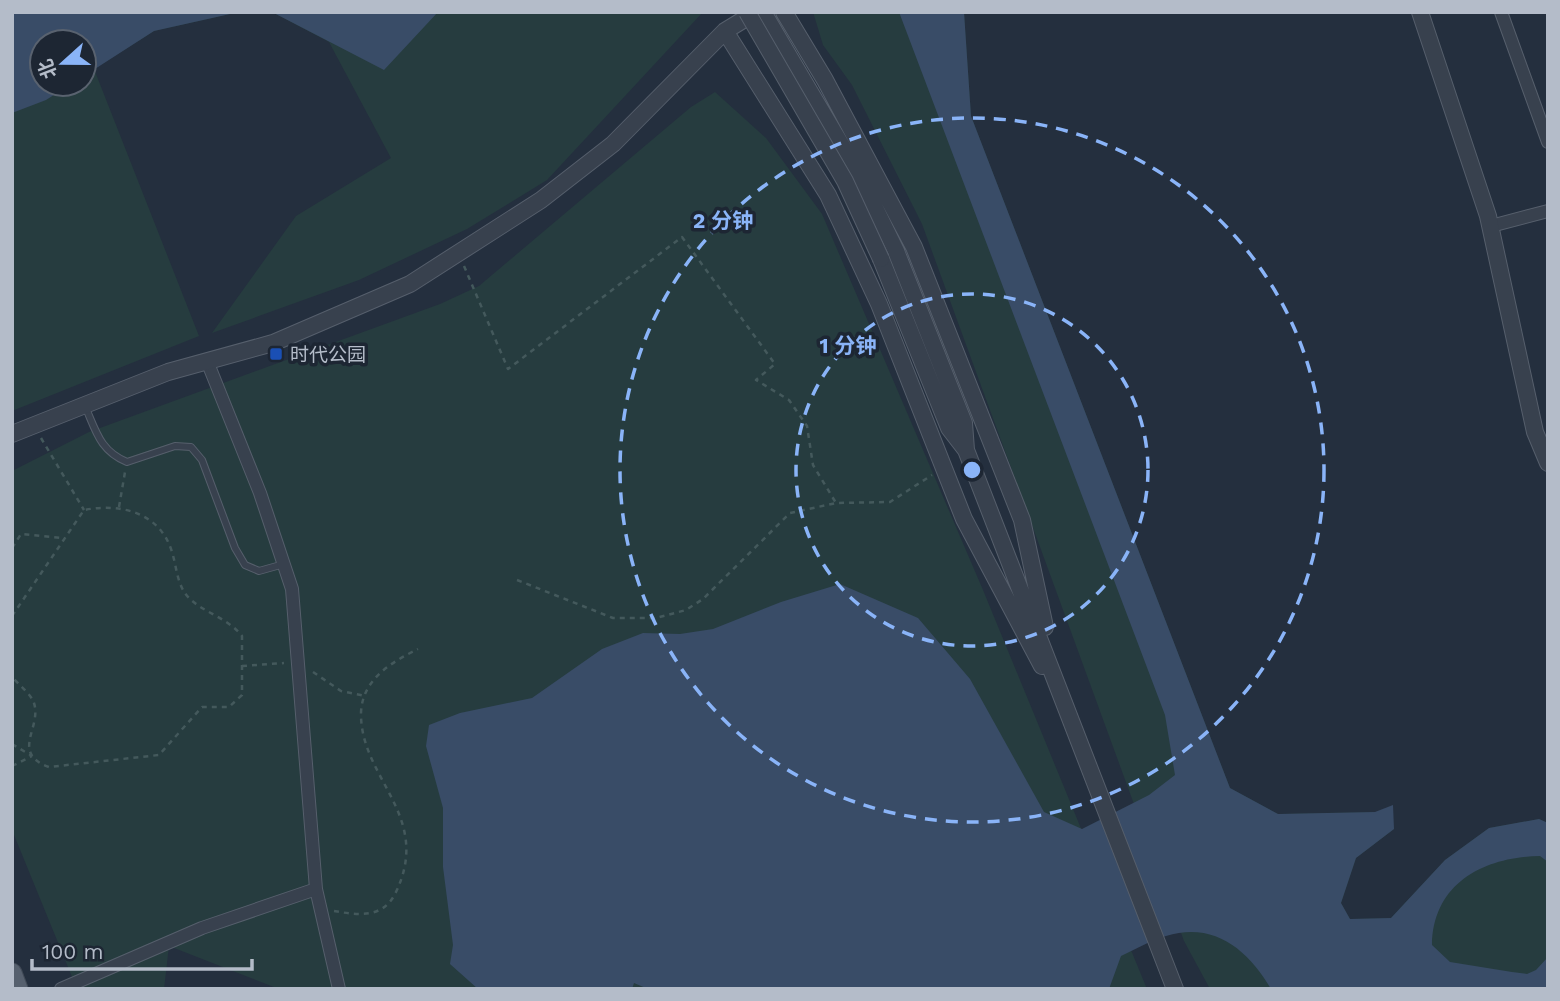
<svg xmlns="http://www.w3.org/2000/svg" width="1560" height="1001" font-family="'Work Sans','Noto Sans SC',sans-serif">
<rect width="100%" height="100%" fill="#242f3e"/>
<path fill="#263c3f" fill-rule="evenodd" d="M12,12H239L154,31L94,69L199,336L12,411ZM42,42H84V84H42Z
M272,12H703L547,180L467,229L359,280L212,333L296,216L391,158L329,42Z
M813,12H964L971,116L1230,788L1278,814L1375,812L1394,829L1356,858L1341,903L1350,919L1391,918L1445,860L1489,828L1539,819L1548,823V989H1210L1184,941L922,224L852,85L823,45Z
M715,92L766,138L822,214L983,590L1147,989H279L169,946L164,989H77L12,830V471L89,432L440,304L479,286L691,107Z"/>
<path fill="#394c67" d="M12,12H239L154,31L84,76V42H42V84H71L46,100L12,113Z
M272,12H438L384,70Z
M899,12H964L971,116L1230,788L1278,814L1375,812L1393,805L1394,829L1356,858L1341,903L1350,919L1391,918L1445,860L1489,828L1539,819L1548,823V862L1540,856C1484,857 1433,883 1432,945L1450,962L1512,972L1527,974L1536,970L1548,957V989H1271C1248,949 1213,921 1166,936C1151,940 1136,949 1121,956L1109,989H648L634,983L632,989H478L450,964L453,945L443,867V808L426,746L429,725L460,713L532,698L602,649L643,633L680,634L713,629L781,602L840,584L918,618L970,679L1044,812L1082,829L1149,795L1175,775L1165,715Z"/>
<g fill="none" stroke-linecap="round" stroke-linejoin="round">
<g stroke="#565f6c" stroke-width="8">
<path id="service" d="M85,406C96,431 100,451 127,462L175,446L191,447L202,460L235,548L245,565L259,571L284,564"/>
</g>
<g stroke="#565f6c" stroke-width="14">
<path id="minor" d="M1501,12L1548,142
M1491,226L1548,211
M207,361L260,493L292,589L316,889L339,989
M61,989L202,928L316,889"/>
</g>
<g stroke="#565f6c" stroke-width="18">
<path id="tertiary" d="M763,12L859,175L896,251L964,423L966,450
M784,12L825,80L914,247L1022,520L1045,627
M1420,12L1488,216L1535,432L1548,463
M725,31L828,195L879,304L964,519L1042,666
M881,259L949,428L966,450L1175,989
M12,434L168,372L273,343L410,284L541,200L613,144L725,31L756,12"/>
</g>
<g stroke="#414a57" stroke-width="21">
<path id="primary" d="M12,973L18,989"/>
</g>
<path stroke="#44595c" stroke-width="2.5" stroke-dasharray="5 5" stroke-linecap="butt" d="M464,266L508,369L682,237L775,364L756,380L789,400L807,426L813,465L836,503
M41,438L84,510
M119,507L125,472
M12,548L21,534L63,538
M517,580L613,618H656L686,610L703,599L790,513L836,503L890,502L932,475
M12,616L84,510C120,503 160,512 172,552C177,568 177,586 189,598C204,613 228,618 242,636V695L229,707H202L159,755L49,767C10,753 42,728 34,703C31,694 19,685 12,677
M242,666L284,663
M313,672L341,691L366,696
M12,744L32,756
M12,766L32,756
M334,911C357,915 382,919 395,894C434,816 360,779 361,713C362,679 392,662 418,649"/>
<use href="#service" stroke="#38414e" stroke-width="6"/>
<use href="#minor" stroke="#38414e" stroke-width="12"/>
<use href="#tertiary" stroke="#38414e" stroke-width="16"/>
<use href="#primary" stroke="#56606e" stroke-width="19"/>
<g stroke="#565f6c" stroke-width="18" stroke-linecap="butt">
<path id="tertiary-bridge" d="M747,12L845,181L881,259"/>
</g>
<use href="#tertiary-bridge" stroke="#38414e" stroke-width="16"/>
</g>
<g fill="none" stroke="#8ab4f8" stroke-width="3.5" stroke-dasharray="12 9">
<circle cx="972" cy="470" r="176"/>
<circle cx="972" cy="470" r="352"/>
</g>
<rect fill="#1a4fb4" stroke="#1d2633" stroke-width="2.5" x="269" y="347" width="14" height="14" rx="3.5"/>
<g text-anchor="middle" dominant-baseline="central" stroke-width="7" stroke-linejoin="round" paint-order="stroke">
<g font-size="19" fill="#b4bcc9" stroke="#1d2633" text-anchor="start">
<text x="290" y="354">时代公园</text>
</g>
</g>
<circle cx="972" cy="470" r="10" fill="#8ab4f8" stroke="#1d2633" stroke-width="3.5"/>
<g font-size="21" text-anchor="middle" font-weight="bold" fill="#8ab4f8" stroke="#1d2633" stroke-width="7" stroke-linejoin="round" paint-order="stroke">
<text x="723" y="228">2 分钟</text>
<text x="848" y="353">1 分钟</text>
</g>
<rect width="1560" height="1001" fill="none" stroke="#b4bcc9" stroke-width="28"/>
<g transform="translate(63 63) rotate(249)"><circle r="33" fill="#1d2633" stroke="#59626f" stroke-width="2"/>
<path d="M0-5L12 26L0 18L-12 26Z" fill="#8ab4f8"/>
<text y="-10" font-size="19" font-weight="bold" text-anchor="middle" fill="#b4bcc9">北</text>
</g>
<path d="M32 959v10h220v-10" fill="none" stroke="#b4bcc9" stroke-width="3.5"/>
<text x="42" y="959" font-size="21" fill="#b4bcc9" stroke="#1d2633" stroke-width="5" paint-order="stroke">100 m</text>
</svg>
